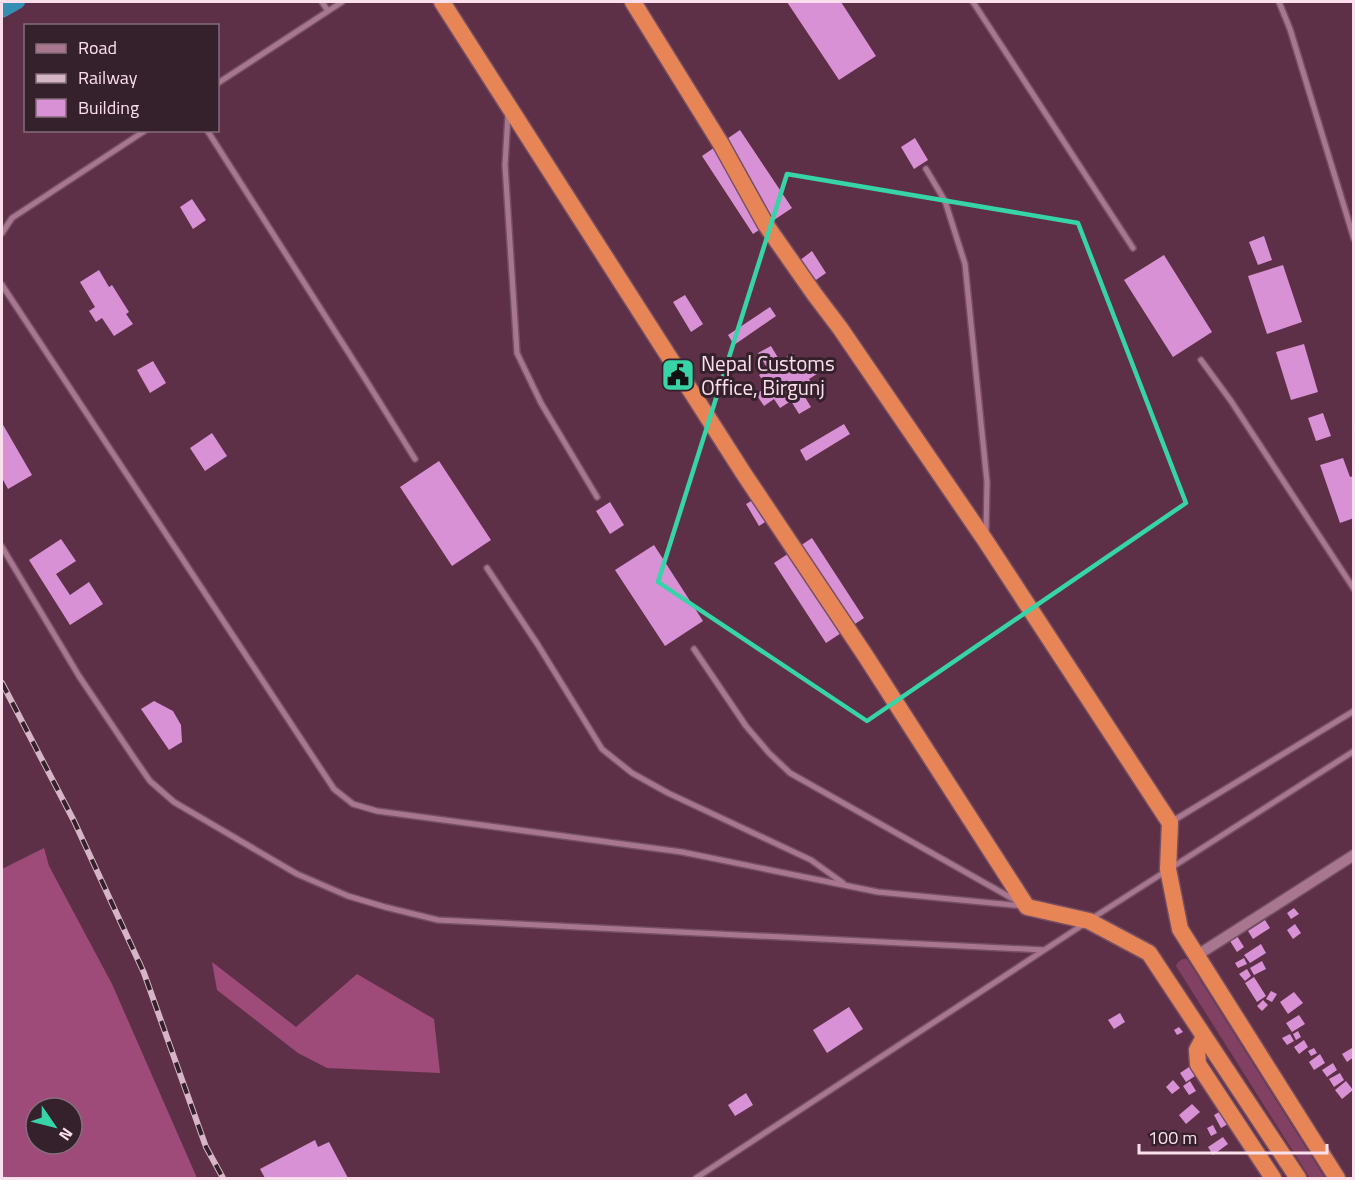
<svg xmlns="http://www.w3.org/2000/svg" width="1355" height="1180" font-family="'Titillium Web',sans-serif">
<rect width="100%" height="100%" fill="#5d3048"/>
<path fill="#824163" d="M1183,959H1187L1325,1178H1310L1176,966L1178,962Z"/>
<path fill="#9f4b79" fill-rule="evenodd" d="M44,848L49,866L112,984L197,1178H2V869ZM36,1108H72V1144H36Z
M212,962L296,1027L357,974L434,1019L440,1073L327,1068L298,1053L217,990Z"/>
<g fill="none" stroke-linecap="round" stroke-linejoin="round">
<path stroke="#368fb2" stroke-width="14" d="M2,11L18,2"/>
</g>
<path fill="#d991d5" d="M787,2H841L876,56L839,80Z
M740,130L792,208L753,234L702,156Z
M915,138L928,160L914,169L901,147Z
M192,199L206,220L193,229L180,207Z
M1264,236L1272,260L1258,265L1249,242Z
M812,251L826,273L813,282L799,261Z
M1164,255L1212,332L1173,357L1124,280Z
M1283,265L1302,322L1267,334L1248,276Z
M99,270L109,287L112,285L129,312L126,314L133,324L114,336L102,318L96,322L89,311L95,307L80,282Z
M685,295L703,324L691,332L673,302Z
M770,307L776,316L734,345L728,335Z
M1304,344L1318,392L1291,400L1276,352Z
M771,346L780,361L793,353L801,365L811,358L820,372L809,379L814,387L803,394L811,407L799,414L791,401L780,408L774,399L764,406L756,394L767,387L759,375L768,369L758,353Z
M153,361L166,383L150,393L137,370Z
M1323,413L1331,436L1316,441L1308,418Z
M2,423L32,475L8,489L2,478Z
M844,424L850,434L806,461L800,450Z
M212,433L227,456L205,471L190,448Z
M1343,458L1350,477L1354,476V518L1340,523L1320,465Z
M439,461L491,540L452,566L400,487Z
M760,496L773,517L759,526L746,504Z
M610,502L624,525L610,534L596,511Z
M812,538L864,618L826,643L774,563Z
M61,539L76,561L56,574L70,595L89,582L103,604L70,625L29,560Z
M654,545L703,621L665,646L615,570Z
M154,701L173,711L181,725L182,742L169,750L141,709Z
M1294,908L1299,914L1291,919L1287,913Z
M1265,920L1270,928L1253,939L1248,931Z
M1295,924L1301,933L1293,939L1287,930Z
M1237,936L1244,947L1237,952L1230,941Z
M1261,944L1266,953L1250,963L1244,955Z
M1244,958L1247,964L1238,968L1235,963Z
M1262,961L1266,969L1254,975L1250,968Z
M1247,969L1251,976L1245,981L1239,974Z
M1254,977L1266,996L1257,1002L1245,983Z
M1271,991L1277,994L1272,1002L1266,999Z
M1294,992L1303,1003L1288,1014L1280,1002Z
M1263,1000L1268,1005L1262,1011L1257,1006Z
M849,1007L863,1029L827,1053L813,1030Z
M1120,1013L1125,1022L1114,1029L1108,1020Z
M1299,1015L1305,1024L1292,1032L1286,1023Z
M1179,1027L1183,1032L1177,1035L1174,1030Z
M1298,1031L1301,1037L1296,1040L1293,1034Z
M1290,1034L1294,1041L1287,1045L1282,1038Z
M1304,1040L1308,1047L1299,1054L1294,1047Z
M1314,1048L1317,1053L1311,1056L1308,1051Z
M1352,1048L1354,1050V1057L1347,1062L1342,1054Z
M1320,1054L1325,1063L1314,1070L1309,1062Z
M1333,1063L1337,1070L1327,1077L1322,1070Z
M1189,1067L1195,1076L1186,1082L1180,1073Z
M1340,1073L1344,1080L1334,1087L1329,1079Z
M1173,1080L1180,1088L1172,1094L1166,1087Z
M1190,1081L1196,1091L1189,1095L1183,1086Z
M1346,1081L1353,1090L1342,1099L1335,1090Z
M746,1093L753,1105L735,1116L728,1105Z
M1192,1104L1200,1112L1186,1124L1179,1115Z
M1221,1111L1228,1124L1221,1128L1214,1115Z
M1213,1125L1217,1133L1211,1136L1207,1128Z
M1223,1137L1228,1144L1213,1155L1208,1147Z
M315,1140L318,1147L329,1142L348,1178H265L260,1169Z"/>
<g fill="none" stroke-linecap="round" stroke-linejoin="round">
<g stroke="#754f63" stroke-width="8">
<path id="service" d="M322,2L328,11
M973,2L1133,248
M1279,2L1290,29L1354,239
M218,83L342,2
M508,114L505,165L517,353L541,403L597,497
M207,130L364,377L415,459
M926,169L945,201L965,264L987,482L986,533
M2,233L12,218L146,130
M2,285L334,789L353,804L377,811L682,852L878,892L1023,906
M1201,360L1231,401L1354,589
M2,547L79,676L134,758L150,781L174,802L297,874L348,896L385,907L438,920L1044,950
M487,568L538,645L602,749L632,773L668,793L811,860L843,883
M694,649L746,726L769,753L790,773L1015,900
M1171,822L1354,711
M1091,919L1354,751
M696,1178L1084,924"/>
</g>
<g stroke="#754f63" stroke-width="13">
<path id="minor" d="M1196,956L1354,855"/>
</g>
<g stroke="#754f63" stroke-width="19">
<path id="trunk" d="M442,2L744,474L865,655L1027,907L1089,921L1149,953L1298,1178
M633,2L721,144L766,225L815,295L840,328L985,540L1170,823L1168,869L1180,929L1337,1178
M1204,1037L1197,1050L1198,1064L1273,1178"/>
</g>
<use href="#service" stroke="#a9768f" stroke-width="5"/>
<use href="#minor" stroke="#a9768f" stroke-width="10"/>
<use href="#trunk" stroke="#e88557" stroke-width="16"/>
<g stroke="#d6b5c6" stroke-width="6">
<path id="rail" d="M2,683L74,821L144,973L206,1147L223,1178"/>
</g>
<use href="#rail" stroke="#35212b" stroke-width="4" stroke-dasharray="11" stroke-linecap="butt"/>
</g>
<path fill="none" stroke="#36d4a7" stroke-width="4.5" stroke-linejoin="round" d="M787,174L1078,223L1186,503L867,721L658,582Z"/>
<defs>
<g id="civic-square" transform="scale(1.725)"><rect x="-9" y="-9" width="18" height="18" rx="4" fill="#36d4a7" stroke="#35212b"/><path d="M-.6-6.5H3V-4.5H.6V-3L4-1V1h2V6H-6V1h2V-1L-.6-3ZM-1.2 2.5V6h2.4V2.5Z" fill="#111"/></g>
</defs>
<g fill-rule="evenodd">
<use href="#civic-square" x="678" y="375"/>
</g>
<g text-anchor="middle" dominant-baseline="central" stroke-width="6" stroke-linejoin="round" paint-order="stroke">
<g font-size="21" fill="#fcdfed" stroke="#35212b" text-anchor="start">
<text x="701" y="363">Nepal Customs<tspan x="701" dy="24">Office, Birgunj</tspan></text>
</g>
</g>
<rect width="1355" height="1180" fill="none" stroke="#fcdfed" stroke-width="6"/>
<rect x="24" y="24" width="195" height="108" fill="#35212b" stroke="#856d79" stroke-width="1.5"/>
<rect x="36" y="44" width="30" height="9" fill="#a9768f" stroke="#856d79" stroke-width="1.5"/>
<text x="78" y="54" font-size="18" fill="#fcdfed">Road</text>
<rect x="36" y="74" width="30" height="9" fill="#d6b5c6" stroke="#856d79" stroke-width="1.5"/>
<text x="78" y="84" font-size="18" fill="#fcdfed">Railway</text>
<rect x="36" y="99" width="30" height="18" fill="#d991d5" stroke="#856d79" stroke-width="1.5"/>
<text x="78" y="114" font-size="18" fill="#fcdfed">Building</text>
<g transform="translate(54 1126) rotate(125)"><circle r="28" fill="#35212b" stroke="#856d79" stroke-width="1.5"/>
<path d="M0-4.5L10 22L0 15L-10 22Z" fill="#36d4a7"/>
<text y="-9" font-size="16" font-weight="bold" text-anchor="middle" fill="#fcdfed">N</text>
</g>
<path d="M1139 1144v9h188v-9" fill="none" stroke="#fcdfed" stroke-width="3"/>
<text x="1148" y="1144" font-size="18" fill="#fcdfed" stroke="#35212b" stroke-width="4.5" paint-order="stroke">100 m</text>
</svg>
